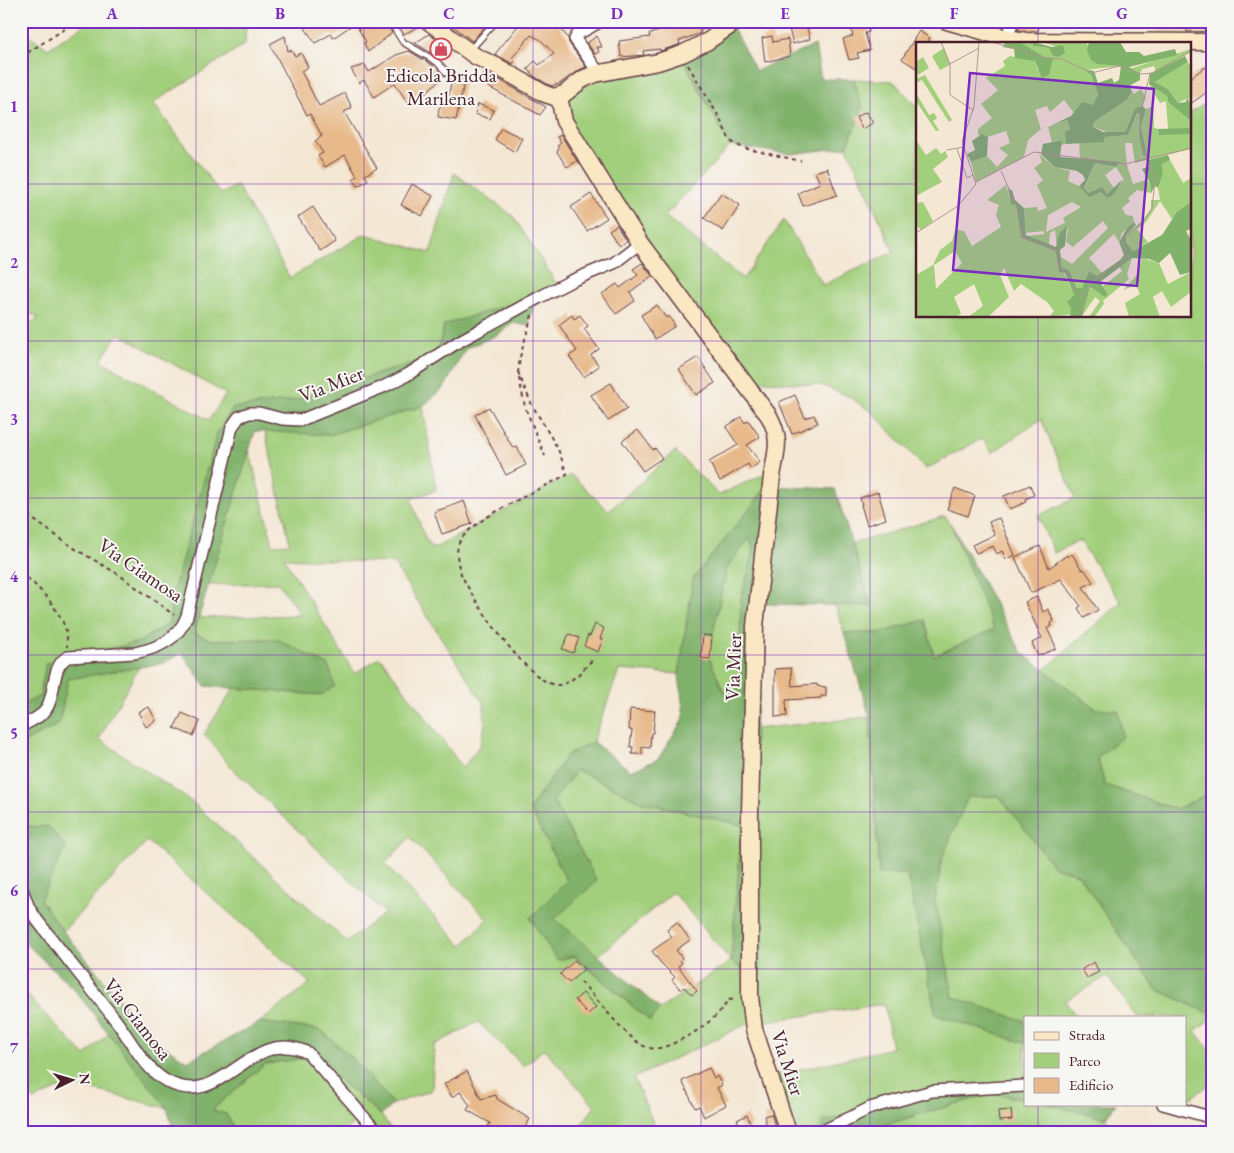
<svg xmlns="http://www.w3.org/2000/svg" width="1234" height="1153" font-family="'EB Garamond',serif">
<rect width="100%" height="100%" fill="#f6f6f2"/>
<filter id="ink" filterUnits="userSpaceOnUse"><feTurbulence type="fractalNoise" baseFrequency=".02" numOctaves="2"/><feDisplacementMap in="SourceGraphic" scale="10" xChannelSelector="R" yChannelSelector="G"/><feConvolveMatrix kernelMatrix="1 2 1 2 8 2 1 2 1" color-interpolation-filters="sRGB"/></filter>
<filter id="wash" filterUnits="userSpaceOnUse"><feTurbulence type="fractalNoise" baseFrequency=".0096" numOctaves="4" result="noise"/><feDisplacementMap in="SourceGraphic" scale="20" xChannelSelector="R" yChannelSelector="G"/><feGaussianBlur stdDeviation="1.12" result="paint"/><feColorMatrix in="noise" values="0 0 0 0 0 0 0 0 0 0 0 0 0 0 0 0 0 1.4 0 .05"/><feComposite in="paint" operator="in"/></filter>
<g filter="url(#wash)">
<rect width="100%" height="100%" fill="#f4e7d4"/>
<path fill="#e5daba" d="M1156,21H1213V38L1158,39Z"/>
<path fill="#a2cf7c" stroke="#767754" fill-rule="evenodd" d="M90,21H246L245,44L153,103L221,194L237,185L290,278L365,234L430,253L454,173L513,216L558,286L536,296L444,325L437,355L296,400L233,408L173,592L169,623L139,642L46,663L40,696L21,706V328L39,318L21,309V29L48,49ZM118,333L226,394L209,420L101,361Z
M679,52L730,146L665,216L743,279L784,220L823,285L894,252L847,147L862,108L854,79L893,81L918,108V316H1190V113L1213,99V792L1176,809L1105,785L1097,758L1123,736L1096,709L1044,670L1121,602L1079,540L1054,553L1038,516L1075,498L1041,419L992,453L983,438L926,469L872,412L848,396L821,385L738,379L562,121L559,94Z
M423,406L436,490L411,499L425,538L433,549L571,475L609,511L675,451L719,495L771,471L768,486L693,579L679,674L619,670L593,742L567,755L530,809L567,881L530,919L650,1021L660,1009L731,961L673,892L598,956L554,919L597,881L553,801L577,770L642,802L742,825L731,961L755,729L870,717L879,873L907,874L936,1015L1025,1043V1083L820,1132H781L763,1078L892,1048L884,1004L747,1024L634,1078L657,1132H581L580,1126L595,1106L544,1049L524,1066L478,1022L434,1045L432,1090L393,1104L356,1062L321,1030L260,1022L310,983L147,841L63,931L40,900L49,827L21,826V744L59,724L68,679L139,667L99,739L192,802L347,942L385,913L230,766L204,734L234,688L320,695L277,639L211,640L194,633L198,618L301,615L278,583L208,585L249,450L273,545L290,544L265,431L329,435ZM284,558L393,563L484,704L485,725L480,745L463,768L380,657L355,674ZM410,837L487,919L462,946L385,864Z
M945,516L951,524L995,629L934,656L925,620L879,633H844L835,604L871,605L852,544Z
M750,537L754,552L741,599L740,641L741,681L724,692L708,655L727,568Z
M968,796H1000L1054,867L1078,874L1156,989L1213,1015V1017L1195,1031L1213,1054V1082L1185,1102V1017H1137L1107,976L1065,1001L1077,1017H1025V1021L953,997L935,901L942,858Z
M21,989L85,1056L109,1033L167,1108L70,1084L34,1100L21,1087Z
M312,1057L381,1115L393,1132H361L353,1124L341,1132H236L226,1114L212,1110L265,1064Z
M994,1093L1025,1100V1104H1046L1105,1118L1114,1132H859Z"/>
<path fill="#81b26c" stroke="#66684c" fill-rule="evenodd" d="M730,23L756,71L815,45L821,79H854L862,108L847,147L791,154L730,146L680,52Z
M536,296L528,326L514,323L495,336L466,348L444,388L423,406L329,435L255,431L194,633L211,640L277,639L328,665L335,686L321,695L205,686L182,653L164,663L68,679L59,724L21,744V706L40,696L46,663L139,642L169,623L173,592L217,433L233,408L296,400L437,355L444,325Z
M768,486L835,489L871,606L762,604L755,729L760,983L731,961L742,825L642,802L577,770L553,801L597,881L554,919L571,932L660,1009L650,1021L575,956L557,960L530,918L567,881L530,809L567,755L593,742L631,771L658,759L684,718L679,674L693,579ZM750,538L754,552L741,598L740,641L741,680L724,692L708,655L727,568Z
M951,524L1022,653L1096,709L1118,710L1123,736L1097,758L1105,785L1176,809L1213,792V1015L1156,989L1078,874L1054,867L999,796L968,797L942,858L935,901L953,997L1025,1021V1043L936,1015L907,874H879L870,717L844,633H879L925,620L934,656L994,629Z
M21,826L49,827L66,847L40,900L63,931L152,1038L187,1061L260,1022L321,1030L356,1062L393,1104L381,1115L312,1057L265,1064L212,1110L226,1114L236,1132H174L167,1108L74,989L21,939Z
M1025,1083V1100L994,1093L859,1132H820L822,1122L946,1087Z
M1046,1104H1116L1105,1118Z"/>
<g id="blocks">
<path fill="#e8b98a" d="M315,21H385L392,33L368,52L364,43L366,42L355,23L333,38L331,34L315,43L305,28Z
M407,21H418L420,26L404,34L401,29Z
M447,21H480L485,26L472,41Z
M522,21H555L568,38L569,43L586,67L577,71L558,85L557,84L553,86L549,85L535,77L527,69L535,61L539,65L554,54L541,40L531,35L512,58L515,61L513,64L495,54Z
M682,21H715L700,31L701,33L679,41L680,44L678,45L660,51V49L643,51L644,55L621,57L619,41L650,37L649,34L683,25Z
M787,21H805L810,39L793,44Z
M848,21H867L869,32L865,33L870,50L857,53L859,58L849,60L843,39L853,36Z
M1020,21H1038L1040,23L1038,31L1018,30Z
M1187,21H1213V31L1187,32Z
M919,31L930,38L926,44H918V69L902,59Z
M429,34L450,50L441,59L415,43Z
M285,36L288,51L291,50L295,56L301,53L308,67L301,71L319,106L345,93L352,108L344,112L377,168L365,175L368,180L358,186L353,179L357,176L345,155L325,167L318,156L323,153L315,141L322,136L310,114L307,115L270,44Z
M597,36L602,47H597L599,52L595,54L587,43Z
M772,36L773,42L788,39L790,56L765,62L762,38Z
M409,51L434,66L432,68L441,79L425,93L424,92L407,102L395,83L374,97L364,80L359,83L351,69L365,65L369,72L396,55Z
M1205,67L1213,77V88L1190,104V78Z
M453,72L465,79L456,120L438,117L439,108L448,99Z
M485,72L491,76H493L546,107L540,115L479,82Z
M478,104L494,110L490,119L475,114Z
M866,112L873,123L862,129L856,117Z
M501,128L522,138L515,152L495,140Z
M561,135L577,161L567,167L557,152L559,148L557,146L561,143L557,137Z
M827,168L837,195L803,206L798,193L820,183L815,172Z
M412,184L433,196L422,216L401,205Z
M721,193L740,205L723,231L704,218Z
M591,194L607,218L587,231L571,207Z
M313,207L335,241L320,251L298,217Z
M617,225L626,240L619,245L609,230Z
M642,263L652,276L630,292L635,301L616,314L602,294L617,284L620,288L638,275L633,269Z
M657,305L666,318L669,316L675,326L655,339L641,315Z
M572,315L574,319L580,315L588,326L584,329L599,349L591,355L599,366L584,377L569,356L577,351L559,325Z
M698,357L715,383L696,395L679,369Z
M611,383L627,409L608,421L591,395Z
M795,395L805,418L814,415L818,423L792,434L779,402Z
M489,407L513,448L517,447L526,465L506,475L475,415Z
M741,417L745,423L748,420L760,437L747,445L760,462L751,469L748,464L720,481L709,462L738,445L726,427Z
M638,430L653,450L655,448L662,458L643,471L622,441Z
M1030,485L1034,495L1025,499L1026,502L1010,509L1004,496Z
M955,488L975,496L968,516L947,509Z
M878,492L886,519L867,525L861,505H862L860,498Z
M464,501L472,524L442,534L434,512Z
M999,518L1015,555L1006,559L1002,551L997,554L993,546L976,553L972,545L995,535L989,522Z
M1040,546L1049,568L1067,555L1068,557L1072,554L1082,570L1084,569L1093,582L1083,587L1098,610L1084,618L1078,608L1081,606L1061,579L1031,593L1015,557Z
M1037,597L1043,612L1048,609L1054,621L1051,623L1052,626L1047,628L1055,645V649L1038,656L1032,643L1042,638L1025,602Z
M595,624L604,628L600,639H603L598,652L584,646L588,635L590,636Z
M569,634L579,638L573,653L562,649Z
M703,635L712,636L710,659L701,658Z
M791,668L792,686L817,684V686L826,687V696H821V698L786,700L787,716L775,717V669Z
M149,707L156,721L146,727L138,712Z
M630,709L655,711L653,733H651L650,748L642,747V754H632L633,747H630L632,730H629Z
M182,713L200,721L193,736L174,728Z
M677,922L690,940L676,950L682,958L680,960L682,963L678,966L697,991L692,995L684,987L681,990L672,980L675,977L660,962L652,951L672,937L667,930Z
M575,960L584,969L569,983L560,974Z
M1094,962L1099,972L1087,978L1082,969Z
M583,993L596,1007L588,1014L575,1000Z
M709,1068L714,1078L717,1076L722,1085L717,1088L726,1105L704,1117L699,1106L695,1108L682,1081Z
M467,1071L481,1099L496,1095L497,1099L530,1119L523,1131L515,1127L512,1132H485L490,1123L467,1110L470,1105L460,1092L452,1097L444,1084Z
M1011,1110L1012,1120L999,1121L998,1111Z
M771,1114L777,1132H768L764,1116Z
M747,1115L752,1126L743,1131L737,1120Z"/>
</g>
</g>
<g filter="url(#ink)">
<use href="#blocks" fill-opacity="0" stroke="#643d44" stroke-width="1"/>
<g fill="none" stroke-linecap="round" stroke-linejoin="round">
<g stroke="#643d44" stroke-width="8">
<path id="lane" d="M390,21L403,42L437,62L448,74
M470,50L496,21"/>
</g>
<g stroke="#643d44" stroke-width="14">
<path id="street" d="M1007,38L1013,21
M599,73L575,39L578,34L601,21
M21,726C29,722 39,718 45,711C57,695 50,666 68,657L135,653C158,648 178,640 187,616L232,427L239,417L249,413H259L282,419L301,420L383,387L407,375L458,342L538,298L571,281L614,263L640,243
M21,887L29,908L37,920C63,954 91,988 117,1022C132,1042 145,1070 168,1082C224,1111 250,1024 308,1053L377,1132
M1163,1104L1213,1118
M821,1132L870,1108L932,1091L1025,1086"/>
</g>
<g stroke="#643d44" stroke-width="19">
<path id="secondary" d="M428,21L475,56L498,67L545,94L554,97L564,94L583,79L595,74L658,62L682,54L708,41L737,21
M947,21L1007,38L1026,41L1213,42
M559,97L564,121L640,243L769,416C782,440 776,452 772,476L755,626L750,812V997L754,1029L788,1132"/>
</g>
<path stroke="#643d44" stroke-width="2" stroke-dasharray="4 4" stroke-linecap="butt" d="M21,57L77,21
M688,65L719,117L730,141L743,148L801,161
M518,372L531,403L558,449L567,474C543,489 469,519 459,543C455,553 458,567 462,576C473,600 531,688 559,685C572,683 584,669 592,660
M518,373L520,357L532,315
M519,378L525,407L545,456
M21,511L77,550L118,574L174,615
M21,573C38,585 61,611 66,631C67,636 67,642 67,647
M581,982C597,998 629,1043 649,1048C661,1050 672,1044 682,1039C702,1029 716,1018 729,1000L736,999"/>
<use href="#lane" stroke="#fff" stroke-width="5.5"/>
<use href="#street" stroke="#fff" stroke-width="11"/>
<use href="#secondary" stroke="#fae7c3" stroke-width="16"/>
</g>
</g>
<path fill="none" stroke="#7b2cbf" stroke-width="1" stroke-opacity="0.55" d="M196,21V1132M364,21V1132M533,21V1132M701,21V1132M870,21V1132M1038,21V44M21,184H918M1190,184H1213M1038,316V1017M21,341H1213M21,498H1213M21,655H1213M21,812H1213M21,969H1213M1038,1104V1132"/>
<defs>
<g id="shop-ring" transform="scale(1.125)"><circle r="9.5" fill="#f6f6f2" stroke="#d1495b" stroke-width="1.5"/><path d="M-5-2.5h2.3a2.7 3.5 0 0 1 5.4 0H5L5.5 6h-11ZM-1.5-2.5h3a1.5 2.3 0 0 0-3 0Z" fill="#d1495b"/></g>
</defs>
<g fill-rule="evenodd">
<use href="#shop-ring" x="441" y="49"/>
</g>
<g text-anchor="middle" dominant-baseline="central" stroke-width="4" stroke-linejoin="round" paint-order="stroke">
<g font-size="20" fill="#4a1f2b" stroke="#f6f6f2">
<text x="441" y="75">Edicola Bridda<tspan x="441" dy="23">Marilena</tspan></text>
</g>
<g font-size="20" fill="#4a1f2b" stroke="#f6f6f2">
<text transform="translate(331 384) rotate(-21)">Via Mier</text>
<text transform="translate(141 570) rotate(34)">Via Giamosa</text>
<text transform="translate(733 667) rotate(-88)">Via Mier</text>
<text transform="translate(138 1019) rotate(52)">Via Giamosa</text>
<text transform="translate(788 1063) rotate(72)">Via Mier</text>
</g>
</g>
<g transform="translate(916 42)">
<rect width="275" height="275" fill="#f4e7d4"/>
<path d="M104,0H117V4L134,6L142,5L126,0H173L170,2L205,24L168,28L175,33L182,52L177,63H165L158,71L148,58L134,70L131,64L119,68L125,87L112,98L108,115L60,140L55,120L71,114L81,125L92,113L83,106L94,101L90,89L72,95L62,93V87L76,76L65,62L82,48L70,36L89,24L87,19L94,14L119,19L122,28L129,15ZM28,6L34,23L24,28L16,14ZM275,7V10L240,30L238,24L226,27L224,32L213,27ZM7,15L13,26L0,34V20ZM272,20L275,26V62L272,56L262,61L252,47L239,40ZM9,33L36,78L33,80L6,38L0,41V37ZM233,42L251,54L252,60L275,79V89L252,87L250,59L244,61ZM225,47L230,56L226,64L219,68L209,90L194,91L177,85L178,80L211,58L216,49L218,52ZM0,51L13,73L18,71L21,76L17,79L23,88L20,89L0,59ZM237,64L238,86L242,87L243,92H275V107L219,121L216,101H209L211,123L217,142L230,138L234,141L235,151L221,148L212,156L214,159L206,166L210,173L217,174L218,180L206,191L203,200L198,192L173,216L186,231L181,234L173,229L166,246H161L153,228L146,226L145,215L156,222L192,186L187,179L157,205L150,200L152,186L143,192L141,206L139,188L134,191L133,203L112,194L128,192V189L110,191L108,166L121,165L122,169L131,166L121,143L127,138L118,126L126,120L123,112L139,125L154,129L152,139L163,144L173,154L185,150L191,156L208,138L200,125L189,133L198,146L191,152L186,145L172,151L168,147L179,121L200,125L204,121L164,118L163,99L188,100L189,95L212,93L221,71L224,72L223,92L230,113L225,85L230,67ZM156,160L165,165L147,176L149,181L130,190L132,173ZM151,78L154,88L150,102L145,103V98L136,100L132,85ZM0,98L10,113L20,106L25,112L29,109L32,115L17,127L26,140L0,154ZM254,118L267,141L275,136V160L256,177L244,159L230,180L221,187L232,200L217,209L210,200V193L227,178L235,167V158H244L242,146L247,132L246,122ZM90,143L95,161L100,163L105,196L139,209L141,214L143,229L148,231L158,253L156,272L133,275L138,269L131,260L105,242L98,249L88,226L84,233L93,255L72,275H52L67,264L58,242L38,255L45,271L41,275H0V228L2,232L17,223L24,208L36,199L39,188L48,189L56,204L85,185L80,173L83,163L71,158ZM39,209L46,221L20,247L18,223ZM7,160L17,179L5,188L0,183V161ZM216,216L211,232L213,237L187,259L188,262L178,275H173L184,259L179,255L166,274L174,245L183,251L192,252L187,244L206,229L203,225ZM226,216L243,221L252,242L275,230V250L255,265L246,249L237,255L244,275H213L209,261L224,252L220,243L207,248L222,232Z" fill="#a2cf7c" fill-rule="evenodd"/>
<path d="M89,0H104L129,15L137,16L133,33L126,36L119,19L99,16L98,7L87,5ZM117,0L136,5L147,3L149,11L143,15L137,14L133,6L117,4ZM173,0H204L210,10H223L228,14L259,7L261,13L213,25L224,32V38L213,44L216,49L211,58L178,80L177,85L187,90H209L219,67L226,64L230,67L225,85L231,114L227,113L223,92L224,72L221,71L212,93L189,95L188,100L150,102L149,89L154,88L151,78L134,84L155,74L166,60L177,63L182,52L175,33L167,27L178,29L182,41L196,36L198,41L203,38L205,24L181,22L175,18L171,9ZM269,14L272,20L239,40L252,47L262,61L270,60L271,56L275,62V79L252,60L251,54L233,42L234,32ZM273,86L275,92L243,93L242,87ZM66,92L72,95L71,114L55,120L51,112L59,108L56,99ZM146,98L144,115L204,120L200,125L179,121L168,146L172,151L186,145L191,152L207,137L198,152L191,156L185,150L173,155L163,144L169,138L167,133L161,129L139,125L125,112L127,102ZM252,113L254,118L246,122L247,132L242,146L239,144L235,151L234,141L226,127L233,124L232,118ZM92,147L96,148L99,158L108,166L110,193L140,205L143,192L151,184L149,204L144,208L146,226L153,228L161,246H166L173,229L181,234L204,218L208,213L203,200L211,186L218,180L220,183L210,193V200L217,209L246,193L261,170L275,160V187L270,189L275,198V230L264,233L254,211L243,221L233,217L216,216L184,240L192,252L189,255L174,245L166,275H154L155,266L151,260L158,253L149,231L143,230L141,214L139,209L105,196L100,163L95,162Z" fill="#81b26c"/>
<path fill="none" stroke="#b09790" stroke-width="1" d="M25,0L34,22V53L57,68M76,0L129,16L146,17L176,31L203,24L226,32L236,31L275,9M34,22L63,6M41,107L51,136L57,133M31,108L48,105M85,129L104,172L107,195L140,208L143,227L152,231L160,250L169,254L164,275M60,140L118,110L209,122L275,106M0,191L42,164L60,142L46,99L58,65L63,0M169,254L175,239L212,216L208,195L227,180L236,166L239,139L224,95V74L234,31"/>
<path fill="#7b2cbf" fill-opacity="0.15" stroke="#7b2cbf" stroke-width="2.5" d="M54,31L238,47L221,244L37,228Z"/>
<rect width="275" height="275" fill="none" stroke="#4a1f2b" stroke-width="2.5"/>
</g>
<rect width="1234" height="1153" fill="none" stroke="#f6f6f2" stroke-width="55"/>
<rect x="1024" y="1016" width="162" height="90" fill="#f6f6f2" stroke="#b1a0a2"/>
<rect x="1034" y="1032" width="25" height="8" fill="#fae7c3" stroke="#b1a0a2"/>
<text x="1069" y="1040" font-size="15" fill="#4a1f2b">Strada</text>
<rect x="1034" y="1053" width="25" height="15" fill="#a2cf7c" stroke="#b1a0a2"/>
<text x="1069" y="1066" font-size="15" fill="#4a1f2b">Parco</text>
<rect x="1034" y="1078" width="25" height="15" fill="#e8b98a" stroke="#b1a0a2"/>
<text x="1069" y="1090" font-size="15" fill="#4a1f2b">Edificio</text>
<g transform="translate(72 1080) rotate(85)" stroke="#f6f6f2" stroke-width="4" paint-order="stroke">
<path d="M0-4L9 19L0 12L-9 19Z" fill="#4a1f2b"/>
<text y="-8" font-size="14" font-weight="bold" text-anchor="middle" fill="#4a1f2b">N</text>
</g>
<rect x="28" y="28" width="1178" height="1098" fill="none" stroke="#7b2cbf" stroke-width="2"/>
<g font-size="16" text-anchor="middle" font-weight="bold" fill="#7b2cbf">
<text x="112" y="19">A</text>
<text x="280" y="19">B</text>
<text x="449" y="19">C</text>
<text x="617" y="19">D</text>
<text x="785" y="19">E</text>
<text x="954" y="19">F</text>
<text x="1122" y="19">G</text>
<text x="14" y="112">1</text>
<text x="14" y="268">2</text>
<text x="14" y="425">3</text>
<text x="14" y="582">4</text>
<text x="14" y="739">5</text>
<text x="14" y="896">6</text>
<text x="14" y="1053">7</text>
</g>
</svg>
